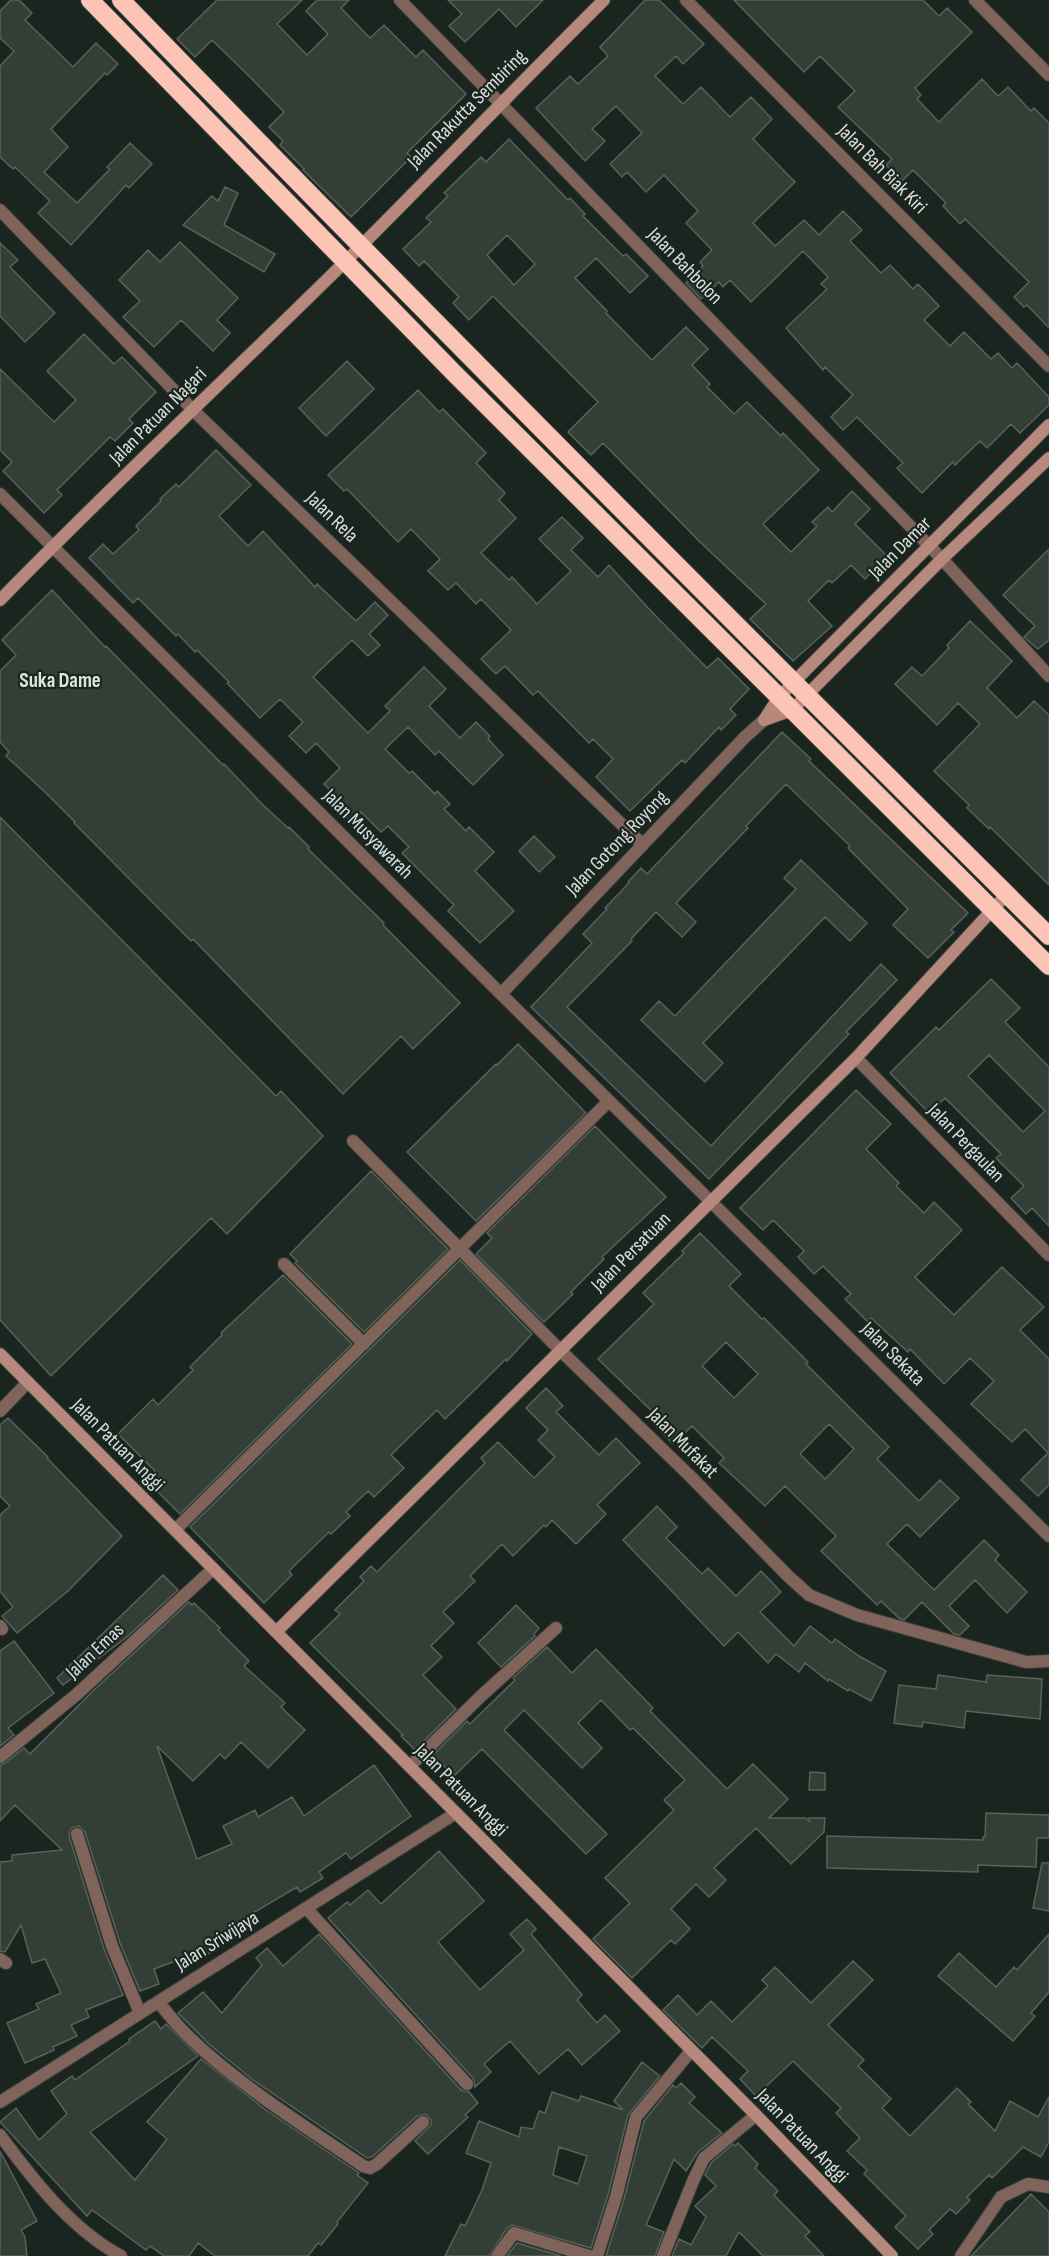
<svg xmlns="http://www.w3.org/2000/svg" width="1049" height="2256" font-family="'Sofia Sans Condensed',sans-serif">
<rect width="100%" height="100%" fill="#1b251f"/>
<path fill="#333e37" stroke="#56625a" stroke-width="1.5" fill-rule="evenodd" d="M11,0H19L32,13L25,20L73,67L96,43L118,64L107,75L105,73L51,129L68,147L44,172L77,203L110,169L107,167L130,143L152,164L129,188L126,185L71,245L38,213L50,201L15,167L13,169L0,157V66L14,51L0,38V11Z
M217,0H302L277,24L307,55L328,34L306,11L317,0H349L341,8L370,38L384,25L416,57L423,50L466,94L407,153L411,157L351,217L303,170L304,169L280,145L283,141L269,127L284,112L251,78L212,40L195,57L177,39Z
M448,0H543L516,27L499,9L465,42L449,26L462,14Z
M645,0H659L704,44L683,64L676,56L655,76L683,104L701,87L730,117L751,97L772,119L753,139L795,182L753,223L775,246L804,220L819,235L843,211L862,230L850,241L881,273L890,265L913,289L918,284L939,306L924,320L950,346L964,332L991,359L998,353L1012,368L1017,363L1049,397V405L1020,433L1011,424L987,448L980,441L955,465L953,462L922,493L897,468L903,463L857,417L843,430L831,417L853,395L825,367L823,370L786,328L827,289L821,284L828,277L803,251L751,302L730,280L723,287L719,282L701,299L686,283L703,266L700,262L712,250L686,223L698,211L664,175L646,192L627,172L622,177L610,164L642,133L616,106L592,129L605,141L585,161L536,108L570,76L578,84L608,56L600,47Z
M734,0H923L939,16L947,8L972,32L915,88L921,95L917,99L939,122L982,79L998,96L1008,87L1031,111L1034,108L1049,123V328L1027,305L1024,307L1014,297L1029,282L965,219L960,224L943,206L946,203L913,170L902,181L886,165L892,159L838,107L855,91L820,56L804,72Z
M509,139L568,200L570,198L585,214L583,216L623,256L626,254L648,276L630,293L596,258L575,278L607,311L606,313L652,360L686,327L708,349L692,365L710,384L707,387L734,414L747,402L781,436L783,433L819,470L763,524L791,552L817,526L812,522L828,507L832,512L852,491L870,509L855,524L887,556L865,579L851,565L832,583L829,580L808,601L832,626L793,661L750,619L766,604L700,542L603,443L591,455L568,432L598,402L493,296L469,320L453,303L459,297L424,261L419,266L403,249L431,222L426,218L448,196L444,193L481,157L486,162ZM507,235L535,264L514,285L487,255Z
M225,187L238,193L224,225L275,254L264,272L183,225L212,196L218,201Z
M180,242L238,298L217,320L230,333L213,351L181,320L154,347L123,317L140,301L119,280L148,250L160,262Z
M0,243L18,260L10,267L55,313L25,342L0,316Z
M84,334L114,364L122,357L156,392L129,419L133,423L115,441L110,437L57,490L62,495L44,513L3,471L12,462L0,450V369L54,422L76,400L47,371Z
M347,361L374,389L326,436L299,408Z
M418,390L439,412L443,409L486,453L476,463L505,493L499,500L516,518L481,553L509,580L512,577L537,604L571,571L539,539L562,517L583,538L571,550L598,577L609,565L649,609L707,668L718,658L749,689L730,709L736,715L721,730L719,727L685,763L682,760L630,811L596,777L613,759L593,739L589,743L538,691L533,695L505,666L496,674L481,659L511,630L481,599L476,604L456,583L448,590L428,571L440,559L411,529L398,542L347,489L344,491L328,475Z
M216,450L251,485L219,516L248,546L263,531L315,587L317,584L356,621L375,602L388,615L369,634L380,645L368,656L352,640L313,677L368,733L390,711L385,706L424,667L446,689L429,706L460,738L476,722L490,736L488,739L503,755L473,785L439,751L435,755L408,727L385,749L409,773L412,771L435,794L437,791L450,804L444,809L466,831L469,827L494,852L475,871L514,911L480,943L448,911L454,905L402,853L409,847L388,826L381,832L361,812L351,822L335,805L340,800L324,784L340,768L316,743L306,753L289,736L303,722L280,699L260,718L227,683L229,682L197,650L195,652L178,634L176,636L138,598L133,603L89,558L103,544L113,554L139,530L136,526L161,501L160,499L176,484L179,487Z
M1049,549V640L1038,649L1024,637L1035,626L1003,595Z
M52,590L105,647L106,646L223,765L224,764L262,804L288,828L289,827L309,847L308,849L384,923L383,925L460,1003L413,1049L401,1036L343,1094L193,939L191,941L74,823L75,822L47,794L6,756L9,752L0,742V671L16,655L2,640Z
M970,621L1012,661L987,688L1017,718L1034,701L1049,715V885L990,827L989,829L967,808L969,805L934,771L980,724L958,703L937,725L895,684L912,667L922,676L949,648L947,645Z
M782,732L811,759L809,761L968,913L951,930L954,932L928,958L893,925L908,909L848,848L850,846L786,784L746,826L748,828L676,903L696,922L682,937L656,912L631,939L632,941L567,1007L711,1146L881,964L897,980L846,1032L849,1034L709,1179L531,1007L592,943L583,934L607,909L605,908L629,883L628,882L641,868L647,874Z
M0,817L276,1096L281,1091L323,1136L227,1234L211,1218L51,1376L0,1320Z
M534,836L555,857L539,872L519,851Z
M801,860L867,923L850,941L825,917L703,1043L723,1063L705,1082L641,1020L659,1001L675,1016L796,889L784,878Z
M991,979L1020,1008L1005,1022L1049,1067V1226L1032,1208L1026,1214L1011,1198L1024,1186L996,1158L1001,1154L945,1098L929,1113L890,1073L936,1027L939,1030ZM989,1055L1045,1111L1023,1132L968,1076Z
M518,1044L586,1113L476,1221L407,1152L496,1064L497,1065Z
M856,1090L891,1124L866,1149L899,1183L896,1186L924,1213L934,1202L962,1230L915,1277L954,1315L1002,1267L1044,1307L1020,1330L1049,1359V1485L1038,1496L1021,1480L1048,1453L1025,1429L1012,1442L971,1404L994,1381L970,1358L944,1384L910,1349L908,1352L871,1318L868,1322L845,1299L851,1294L823,1266L814,1274L798,1257L804,1251L773,1220L763,1230L740,1208Z
M595,1126L666,1197L602,1257L604,1259L571,1292L573,1294L544,1322L476,1254L492,1238L487,1233Z
M371,1171L448,1249L364,1332L295,1263L297,1261L290,1254Z
M700,1233L741,1274L729,1286L762,1319L764,1318L808,1362L806,1364L889,1447L877,1459L919,1501L940,1480L959,1498L920,1537L907,1524L887,1544L934,1590L984,1540L999,1555L995,1560L1027,1592L1007,1613L975,1580L949,1606L969,1626L960,1635L954,1634L922,1602L904,1620L899,1618L881,1601L877,1605L821,1551L836,1536L785,1486L765,1506L719,1463L724,1458L692,1426L673,1444L655,1425L661,1420L598,1359L654,1304L643,1293L684,1253L682,1251ZM726,1342L758,1374L734,1398L702,1366ZM829,1424L854,1449L825,1479L800,1454Z
M460,1260L532,1334L507,1361L506,1359L445,1419L437,1410L391,1455L404,1468L374,1497L368,1491L346,1512L350,1516L331,1534L329,1532L289,1571L292,1575L264,1603L190,1527Z
M283,1275L352,1344L180,1514L146,1480L155,1471L118,1434L153,1399L158,1405L193,1370L190,1367L222,1335L221,1333Z
M546,1388L563,1406L556,1412L599,1455L616,1438L640,1463L597,1505L606,1514L576,1544L552,1520L546,1527L544,1525L513,1556L502,1544L470,1576L475,1581L443,1612L454,1623L431,1646L442,1657L423,1675L456,1709L415,1750L401,1736L403,1735L310,1643L340,1614L335,1610L364,1581L360,1577L371,1566L377,1572L485,1463L481,1458L498,1442L534,1478L555,1457L538,1440L548,1430L526,1408Z
M8,1418L48,1457L47,1458L122,1536L68,1591L17,1633L2,1616L13,1607L0,1591V1515L10,1506L0,1496V1425Z
M657,1506L677,1527L666,1538L702,1574L708,1568L736,1596L761,1571L781,1592L760,1612L794,1646L810,1626L832,1643L835,1639L859,1656L886,1671L871,1701L849,1689L848,1691L829,1679L828,1681L805,1663L799,1672L776,1654L768,1663L738,1632L724,1646L623,1540Z
M163,1575L178,1590L127,1637L63,1685L57,1678Z
M189,1602L192,1605L194,1603L220,1628L218,1630L249,1661L244,1666L285,1703L281,1707L305,1730L268,1768L241,1742L225,1759L220,1754L193,1781L157,1746L197,1859L232,1844L223,1826L255,1810L258,1817L292,1797L304,1816L374,1765L411,1816L351,1859L346,1853L319,1872L323,1878L300,1892L297,1887L253,1913L257,1920L209,1945L212,1952L189,1962L186,1957L154,1969L159,1984L140,1991L120,1943L85,1832L79,1826L71,1828L69,1836L104,1949L123,1995L86,2010L89,2017L71,2025L77,2036L53,2047L54,2050L25,2063L7,2023L39,2009L36,2004L61,1993L45,1959L32,1963L21,1925L5,1952L0,1951V1862L12,1861V1855L62,1850L15,1805L0,1821V1765L5,1763L24,1748L30,1754L94,1690Z
M516,1605L539,1628L534,1634L535,1636L501,1667L478,1643Z
M14,1641L54,1693L8,1728L14,1735L0,1746V1651Z
M547,1647L572,1673L596,1649L653,1708L650,1711L727,1789L753,1764L788,1799L769,1818H806L809,1821V1818H825L824,1832L791,1864L756,1828L714,1868L726,1880L709,1897L696,1884L671,1909L690,1929L675,1944L671,1940L632,1978L593,1939L630,1903L605,1878L674,1810L664,1800L685,1780L633,1728L630,1730L601,1700L578,1723L602,1748L582,1768L524,1710L504,1730L607,1834L586,1854L482,1749L454,1776L433,1755L467,1721L470,1724L515,1680L513,1678Z
M938,1675L986,1682L987,1675L1042,1679L1040,1719L966,1711L964,1728L923,1722L922,1727L894,1723L899,1685L936,1689Z
M810,1772L825,1773V1790H809Z
M986,1813L1049,1815V1838H1037L1036,1867L978,1865V1872L827,1868V1836L983,1840V1837H985Z
M439,1851L484,1901L438,1942L480,1990L524,1950L510,1934L527,1919L536,1929L531,1934L582,1995L577,2000L597,2023L605,2015L620,2031L582,2065L568,2049L539,2074L510,2041L484,2064L491,2072L475,2087L473,2078L328,1918L347,1902L350,1905L368,1890L381,1904Z
M1042,1863H1049V1911L1033,1908Z
M319,1934L461,2090L469,2092L478,2103L465,2115L468,2117L428,2154L415,2141L431,2125V2120L426,2114L417,2116L372,2157L367,2158L253,2080L210,2045L178,2013L203,1992L222,2013L262,1965L256,1958L267,1948L283,1966Z
M1049,1934V1992L1031,2013L1035,2016L1013,2041L938,1976L959,1953L996,1987L1014,1967L1017,1970Z
M853,1961L873,1980L828,2025L864,2060L858,2066L891,2099L882,2108L910,2136L957,2088L971,2102L968,2104L995,2131L1010,2101L1038,2117L1049,2097V2142L1041,2157L1023,2147L992,2178L989,2175L967,2197L970,2200L956,2214L950,2209L929,2230L933,2234L918,2249L895,2227L906,2216L864,2174L867,2170L847,2151L860,2138L836,2113L841,2108L793,2061L756,2096L740,2079L748,2071L712,2037L702,2048L663,2010L678,1995L697,2015L711,2001L732,2022L768,1986L762,1980L775,1967L811,2003Z
M155,2021L161,2029L166,2024L198,2056L90,2132L135,2180L167,2139L147,2122L201,2059L266,2110L359,2173L357,2175L368,2183L337,2222L338,2224L321,2245L318,2243L308,2256H215L198,2243L189,2256H164L150,2246L146,2250L92,2210L87,2216L0,2122L16,2108L39,2140L67,2114L51,2091L72,2076L75,2080L130,2041L129,2039Z
M642,2062L660,2076L628,2115L608,2195L591,2248L512,2225L507,2228L489,2256H445L461,2224L465,2226L482,2190L491,2163L466,2153L479,2121L519,2137L521,2127L533,2129L539,2111L545,2113L552,2092L579,2101L581,2096L623,2110L614,2101ZM559,2147L587,2156L578,2184L553,2175Z
M681,2083L695,2097L689,2103L722,2133L698,2152L686,2171L674,2159L646,2225L664,2232L655,2256H606L624,2199L644,2121L673,2085L676,2088Z
M738,2143L758,2164L755,2168L778,2191L774,2195L810,2232L805,2236L824,2256H763L739,2232L726,2256H672L679,2239L691,2245L706,2217L695,2206L716,2186L705,2175L711,2163L733,2144L735,2146Z
M0,2151L37,2221L21,2230L25,2237L27,2256H0Z
M1031,2194L1049,2212V2256H971Z
M517,2243L561,2256H507Z"/>
<g fill="none" stroke-linecap="round" stroke-linejoin="round">
<g stroke="#363f39" stroke-width="14">
<path id="street" d="M400,0L942,559L1049,676
M686,0L1049,366
M975,0L1049,75
M0,210L193,410L643,845
M0,494L501,994L1049,1536
M501,994L745,737L764,720
M856,1058L1049,1255
M353,1141L560,1350L691,1477L788,1576L809,1595L857,1615L1026,1662L1049,1661
M284,1264L364,1344
M0,1411L28,1382
M175,1530L609,1101
M0,1626L2,1629
M0,1757L76,1695L213,1569
M410,1766L480,1697L556,1628
M77,1834L112,1946L140,2013
M306,1908L467,2084
M0,1959L6,1963
M158,2002C167,2012 175,2023 185,2033C235,2083 305,2126 363,2166L370,2168L377,2164L423,2122
M0,2102L456,1813
M0,2135C33,2180 71,2229 121,2256
M497,2256L514,2233L589,2256
M597,2256L616,2197L636,2117L691,2051
M663,2256L693,2181L704,2158L756,2115
M961,2256L1001,2197L1028,2184L1049,2187"/>
</g>
<g stroke="#363f39" stroke-width="14">
<path id="secondary" d="M0,600C117,480 240,366 359,248C441,166 521,82 604,0
M764,720L779,697L1049,425
M764,720L792,710L942,559L1049,458
M0,1354L756,2115L892,2256
M276,1632L856,1058L1007,894"/>
</g>
<g stroke="#363f39" stroke-width="20">
<path id="highway" d="M90,0L454,373L1049,966
M121,0C427,316 737,627 1049,936"/>
</g>
<use href="#street" stroke="#80645c" stroke-width="12"/>
<use href="#secondary" stroke="#b6897c" stroke-width="12"/>
<use href="#highway" stroke="#fcc4b4" stroke-width="18"/>
</g>
<g text-anchor="middle" dominant-baseline="central" stroke-width="4.5" stroke-linejoin="round" paint-order="stroke">
<g font-size="20" fill="#d9e0dc" stroke="#1b251f">
<text transform="translate(467 109) rotate(-45)">Jalan Rakutta Sembiring</text>
<text transform="translate(882 169) rotate(45)">Jalan Bah Biak Kiri</text>
<text transform="translate(685 266) rotate(46)">Jalan Bahbolon</text>
<text transform="translate(158 416) rotate(-45)">Jalan Patuan Nagari</text>
<text transform="translate(332 517) rotate(44)">Jalan Rela</text>
<text transform="translate(900 548) rotate(-45)">Jalan Damar</text>
<text transform="translate(368 834) rotate(45)">Jalan Musyawarah</text>
<text transform="translate(617 843) rotate(-46)">Jalan Gotong Royong</text>
<text transform="translate(966 1143) rotate(46)">Jalan Pergaulan</text>
<text transform="translate(631 1252) rotate(-45)">Jalan Persatuan</text>
<text transform="translate(893 1354) rotate(45)">Jalan Sekata</text>
<text transform="translate(683 1443) rotate(45)">Jalan Mufakat</text>
<text transform="translate(118 1445) rotate(45)">Jalan Patuan Anggi</text>
<text transform="translate(95 1651) rotate(-43)">Jalan Emas</text>
<text transform="translate(461 1790) rotate(45)">Jalan Patuan Anggi</text>
<text transform="translate(217 1941) rotate(-32)">Jalan Sriwijaya</text>
<text transform="translate(802 2136) rotate(46)">Jalan Patuan Anggi</text>
</g>
<g font-size="21" font-weight="bold" fill="#d9e6de" stroke="#1b251f">
<text x="60" y="680">Suka Dame</text>
</g>
</g>
</svg>
